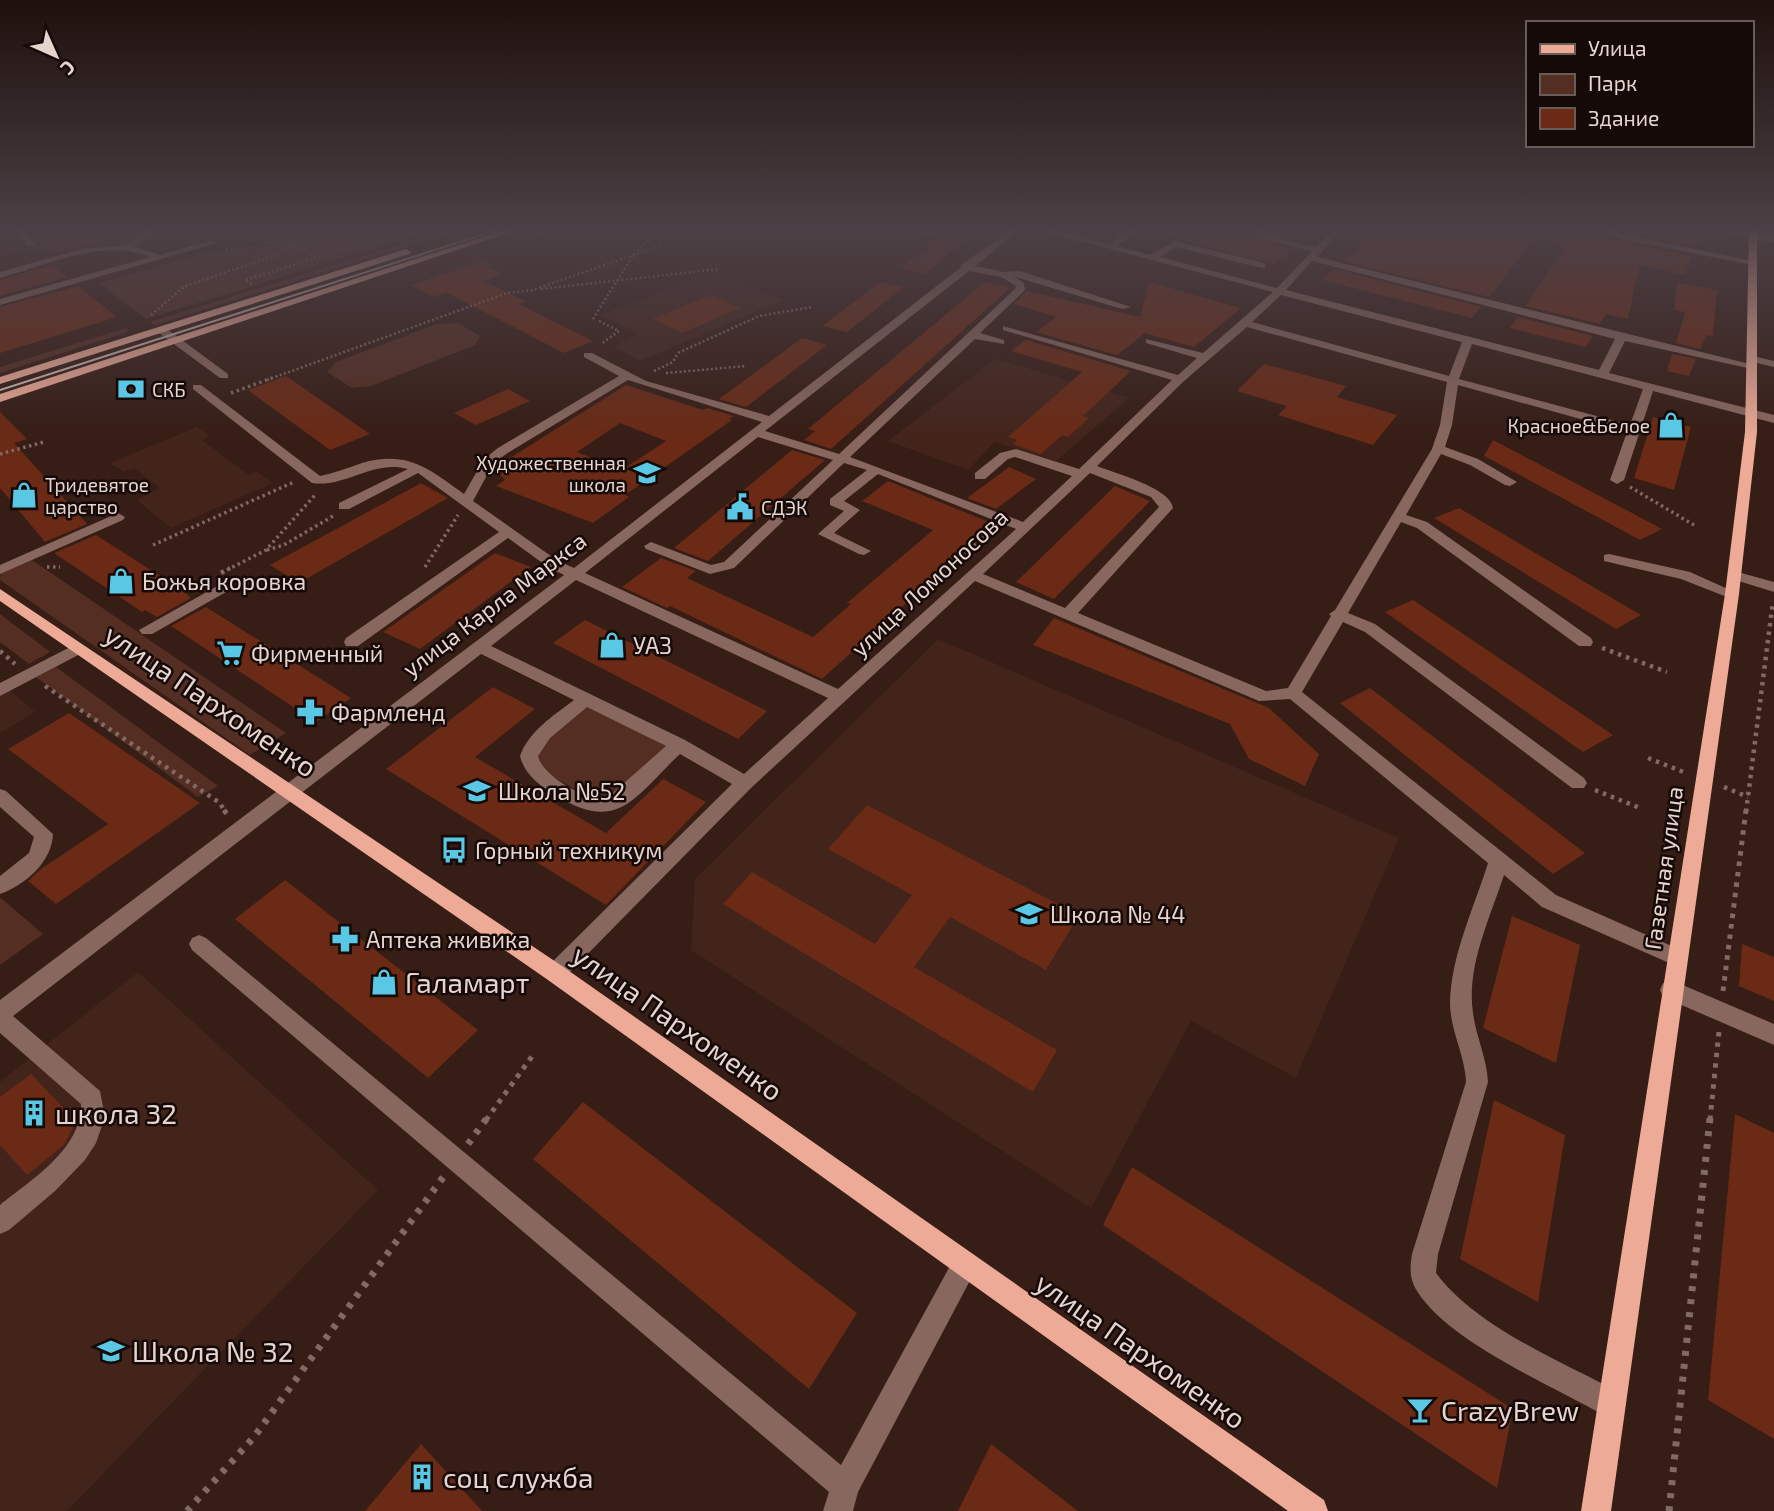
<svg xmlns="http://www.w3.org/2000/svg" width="1774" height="1511" font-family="'Exo 2',sans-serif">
<rect width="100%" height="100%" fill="#361d15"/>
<path fill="#43241b" d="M0,230H240L160,252L127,240L55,258L42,248L0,257Z
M713,271L783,300L640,361L614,347L637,333L600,315Z
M995,359L1129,398L1056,461L995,442L968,470L888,441Z
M197,427L210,436L202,440L249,475L257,472L273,483L171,528L137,500L160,488L134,468L124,472L110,463Z
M938,639L1399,838L1296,1078L1191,1021L1091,1208L691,950L695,879Z
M0,682L35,712L0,733Z
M138,972L378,1190L67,1511H0V1082Z"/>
<path fill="#542e22" d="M325,230H433L146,319L99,283L211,252L255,250Z
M446,230H459L155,325L150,322Z
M458,323L480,336L475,345L371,386L352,388L327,372L336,362L437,324Z
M126,328L129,330L125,333L0,373V367Z
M32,560L286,733L250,755L0,580L1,573Z
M0,614L50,652L29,664L0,642Z
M56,667L218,786L198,797L36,677Z
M585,704L669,748L606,807L521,758Z
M1,898L43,934L0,965V899Z"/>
<path fill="#6a2a15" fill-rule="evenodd" d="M29,230H118L119,237L57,253Z
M950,230H978L925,274L900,268Z
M1164,230H1253L1264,243L1292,249L1274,264L1186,241L1163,233Z
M1268,230H1315L1302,241Z
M1378,230H1565L1692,256L1685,275L1639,265L1628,319L1606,314L1600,324L1525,306L1564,250L1540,232L1489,297L1343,261Z
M1634,230H1647L1699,240L1696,246L1632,233Z
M486,260L489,268L502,274L484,281L527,302L519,304L593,341L564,353L447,293L433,297L411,285Z
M52,265L67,277L0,296V280Z
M1334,269L1481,307L1472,318L1322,280Z
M880,282L904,287L847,332L822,326Z
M985,282L1010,288L831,449L804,440L815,431L808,429Z
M1149,282L1241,308L1194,347L1145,333L1117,355L1036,332L1056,317L1014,304L1027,291L1140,317Z
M1677,283L1717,290L1713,336L1706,335L1700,349L1676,343L1685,313L1674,309Z
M78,286L117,317L0,353V307Z
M711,295L740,308L682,333L652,319Z
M1518,317L1593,336L1586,347L1510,328Z
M802,338L827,345L746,407L719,399Z
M1026,340L1131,371L1083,416L1089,418L1068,437L1062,435L1041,454L1013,444L1017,440L1008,437L1082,372L1011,351Z
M1672,354L1696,359L1689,376L1667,371Z
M1264,364L1346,386L1337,397L1397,415L1373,445L1278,415L1287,406L1237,391Z
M286,376L370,434L330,450L248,390Z
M626,385L703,410L707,408L734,416L729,419L732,420L625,495L629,497L593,523L496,486L505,480L494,468ZM620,423L666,441L622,470L577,452Z
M508,389L530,401L476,425L454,413Z
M0,412L27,439L14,443L87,524L45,542L0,488Z
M1653,417L1691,427L1674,490L1634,478Z
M1493,440L1634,514L1662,529L1640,540L1484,456Z
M792,450L825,460L708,561L674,548Z
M1009,467L1036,479L996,509L967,498Z
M888,481L994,524L822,679L670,606L667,608L622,587L661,558L696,571L687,578L813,637L851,604L847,603L933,530L862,501Z
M421,483L448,498L299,583L270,565Z
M1115,486L1150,501L1054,599L1016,582Z
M1459,508L1641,615L1616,629L1434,518Z
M96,535L182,590L191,598L157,617L145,610L142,612L54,553Z
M495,553L531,567L420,649L383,632Z
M1413,600L1613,735L1583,752L1385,612Z
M206,607L351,698L316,722L171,626Z
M1054,618L1269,708L1319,754L1305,786L1249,759L1230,724L1033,645Z
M585,620L767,711L738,739L553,643Z
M493,687L535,709L475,757L606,833L663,779L706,802L606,905L386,769Z
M1370,688L1585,853L1553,874L1340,703Z
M69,713L200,803L56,904L28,881L41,869L108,824L8,749Z
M867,805L1079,915L1046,970L950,917L914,967L1057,1050L1033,1092L723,904L752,872L875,944L912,895L828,849Z
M285,880L478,1030L428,1078L235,919Z
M1512,916L1580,945L1556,1063L1483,1028Z
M1742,944L1774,957V1001L1739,986Z
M31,1074L76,1121L64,1145L27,1175L0,1145V1097Z
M1494,1100L1565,1135L1538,1302L1460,1259Z
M583,1102L857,1313L809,1389L533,1159Z
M1735,1114L1774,1133V1439L1708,1400Z
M1132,1167L1513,1409L1497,1488L1103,1225Z
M421,1444L482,1511H365Z
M991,1444L1078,1511H958Z"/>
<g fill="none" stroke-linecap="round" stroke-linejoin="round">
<path stroke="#806a63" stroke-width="2.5" stroke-dasharray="2 2.5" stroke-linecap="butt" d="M908,230L928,234L943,230
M525,239L550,230
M294,245L317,257
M226,249L250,248L313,230
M252,284L245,280L406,230
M541,289L720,269
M151,315L185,286L277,255L293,245L343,230
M593,319L633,255L656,230
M599,321L619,331L601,344
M654,371L673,362L678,353L759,316L813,307
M666,373L746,366
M267,380L507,293L533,290L662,245"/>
<path stroke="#806a63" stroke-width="3.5" stroke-dasharray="2.5 3.5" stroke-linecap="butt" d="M231,393L272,378
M0,454L44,442
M1630,487L1694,525
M153,545L294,482
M267,550L284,545L333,516
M961,558L990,531
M47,567H60
M425,567L458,515
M227,570L266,550L315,495"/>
<path stroke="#806a63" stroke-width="4.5" stroke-dasharray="3.5 5" stroke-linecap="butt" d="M221,573L230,568
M1602,648L1667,672
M0,651L15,664
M45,686L220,803L225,812
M1648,758L1686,773
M1724,787L1748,797
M1595,790L1640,808
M1746,812L1773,601"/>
<path stroke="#806a63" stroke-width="5" stroke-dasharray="4.5 6" stroke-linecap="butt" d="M224,810L228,816
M1723,991L1746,810
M486,1120L533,1055
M1710,1120L1719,1031"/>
<path stroke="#806a63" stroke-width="7" stroke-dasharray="5 8" stroke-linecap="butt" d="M468,1144L487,1118
M187,1511L254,1437L444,1176
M1669,1511L1710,1118"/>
<path fill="#88685e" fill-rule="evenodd" d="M12,230H21L36,244L28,246Z
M145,230H154L135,247L160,255L212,240L217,243L0,305V299L150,257C104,237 45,266 0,278V272L82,249L126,245Z
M1010,230H1019L975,266L1004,272L1020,271L1131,307L1122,309L1013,276L1024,283L1025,290L980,333L1004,340V344L975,339L850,457L1023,522L1072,476L1015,457L1008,459L985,479H975V473L1000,453L1016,449L1079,469L1172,380L1003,330V326L1178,375L1197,358L1146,343V339L1203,353L1273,292L1039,230H1052L1108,244L1130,230H1140L1117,246L1150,255L1175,241L1265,263V267L1262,268L1176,247L1160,257L1277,288L1312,251L1265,240L1255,230H1264L1271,236L1316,247L1332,230H1341L1317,257L1758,366L1752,369L1625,341L1609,373L1774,415V423L1653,391L1624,480L1617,484L1610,480L1627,432L1458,385L1452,425L1445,447L1478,459L1517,482L1510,486L1505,485L1470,465L1441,454L1406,515L1427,522L1591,638L1593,642L1591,646H1579L1417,528L1401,522L1348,613L1375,624L1584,778L1587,783L1584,788H1572L1365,632L1343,622L1302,692L1556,895L1683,951L1686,957L1683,963L1676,966L1542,907L1504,875C1490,918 1466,967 1473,1013C1476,1037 1487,1058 1488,1082L1438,1254L1436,1273C1477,1328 1563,1362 1622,1394L1626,1404L1622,1414L1612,1418L1602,1414C1550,1385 1448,1341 1417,1291C1409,1278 1410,1268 1412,1254L1466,1082C1465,1055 1450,1030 1450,1003C1451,955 1474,908 1488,863L1290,699L1259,701L975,581L751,788L562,980L555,982L548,980L544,973L548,966L732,784L680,754C635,796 619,835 555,795C540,786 524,774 520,756C529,731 553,716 574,700L481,654L13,1016L100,1091L105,1117L96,1143L85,1160L55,1191L9,1230L0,1234V1205C31,1180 82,1149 81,1104L0,1033V1000L564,575L548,567L508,538L358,646H346L344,642L346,638L499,532L418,473L349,509H339V503L408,469C374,459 345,488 312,483L193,389V385H201L320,476C334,473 348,468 362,463C408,450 429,469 464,494L484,459L498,448L619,376L584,357V353H592L646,381L769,416L960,268L961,265ZM1312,261L1615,339L1599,370L1286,290ZM969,271L1001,277L1016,286L1015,289L839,454L765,431ZM1281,295L1462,342L1449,376L1252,322ZM1247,327L1447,382L1440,425L1432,449L1335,610L1329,614L1331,616L1288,688L1266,691L1078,613L1173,508C1171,488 1114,473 1097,466L1184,381ZM1472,344L1643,389L1630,425L1459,379ZM628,380L762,422L574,568L558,561L473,501L493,464L506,454ZM758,437L833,460L724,562L711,565L651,542L644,546L646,549L710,574L734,568L844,463L867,470L830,499V505L844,511L818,534L859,554L864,555L871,551L834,533L860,510L844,501L878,474L1016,529L838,689L585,573ZM1090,473L1151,497L1159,507L1065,608L983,574ZM576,580L828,698L744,774L685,740L491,646ZM587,707L666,746L606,799C587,801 542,776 538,756L550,738Z
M1606,230H1616L1623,234L1758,262L1753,265L1620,239Z
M1720,230L1774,236V242L1724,233Z
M159,329H167L228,374V378H220L159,333Z
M1753,356L1774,361V367L1749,361V357Z
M118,513L125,517L123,520L0,574V565Z
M1609,554L1690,572L1739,594L1732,599L1681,579L1604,561V555Z
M1734,571L1774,582V592L1729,578V572Z
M221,584L228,589L226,592L152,634H142L139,630Z
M78,643L86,648L84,652L0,696V683Z
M0,789L6,791L53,834C52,862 25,885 0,894V876L29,853L34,837L0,807Z
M199,935L206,938L841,1465L956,1255L965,1251L974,1255L978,1264L974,1273L858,1492L853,1511H823L829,1492L192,950L189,944L192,938Z
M1671,980L1774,1024V1045L1663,997L1660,990L1663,983Z"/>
<path fill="#edab97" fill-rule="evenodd" d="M505,230H517L0,402V394Z
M1749,230H1757V432L1739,594L1611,1511H1581L1725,594L1745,432Z
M406,249L411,252L409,254L0,384V377Z
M0,589L562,966L1324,1500L1328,1511H1288L548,980L0,601Z"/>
<path stroke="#cdbab5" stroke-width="2" d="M0,390L497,230"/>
</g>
<linearGradient id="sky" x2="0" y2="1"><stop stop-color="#1e100c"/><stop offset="0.52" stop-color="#4c4046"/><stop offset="1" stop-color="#4c4046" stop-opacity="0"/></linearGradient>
<rect width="1774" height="441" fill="url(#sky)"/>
<defs>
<g id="bank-bare" transform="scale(2.1)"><path d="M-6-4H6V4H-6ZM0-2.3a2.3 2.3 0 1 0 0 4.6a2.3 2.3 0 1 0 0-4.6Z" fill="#5ac8e5" stroke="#150a07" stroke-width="2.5" paint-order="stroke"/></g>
<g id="shop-bare" transform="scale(2.1)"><path d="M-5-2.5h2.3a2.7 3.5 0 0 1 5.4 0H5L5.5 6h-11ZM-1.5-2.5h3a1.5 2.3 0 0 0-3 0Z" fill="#5ac8e5" stroke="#150a07" stroke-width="2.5" paint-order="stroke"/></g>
<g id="school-bare" transform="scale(2.1)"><path d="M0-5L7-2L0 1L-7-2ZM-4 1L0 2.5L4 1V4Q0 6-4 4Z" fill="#5ac8e5" stroke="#150a07" stroke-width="2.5" paint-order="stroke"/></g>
<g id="civic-bare" transform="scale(2.1)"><path d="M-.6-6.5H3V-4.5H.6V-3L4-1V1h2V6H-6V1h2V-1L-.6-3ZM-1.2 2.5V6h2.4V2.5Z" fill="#5ac8e5" stroke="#150a07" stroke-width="2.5" paint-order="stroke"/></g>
<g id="supermarket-bare" transform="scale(2.1)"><path d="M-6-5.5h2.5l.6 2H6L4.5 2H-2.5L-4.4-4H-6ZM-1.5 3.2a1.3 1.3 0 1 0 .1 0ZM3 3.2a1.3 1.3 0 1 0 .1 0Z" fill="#5ac8e5" stroke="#150a07" stroke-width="2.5" paint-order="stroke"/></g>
<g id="pharmacy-bare" transform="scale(2.1)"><path d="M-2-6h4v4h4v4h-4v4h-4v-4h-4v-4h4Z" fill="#5ac8e5" stroke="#150a07" stroke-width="2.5" paint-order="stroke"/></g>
<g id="bus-bare" transform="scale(2.1)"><path d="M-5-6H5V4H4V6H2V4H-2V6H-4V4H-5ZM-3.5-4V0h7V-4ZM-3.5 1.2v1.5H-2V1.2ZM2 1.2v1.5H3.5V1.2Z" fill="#5ac8e5" stroke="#150a07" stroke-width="2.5" paint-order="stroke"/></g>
<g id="building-bare" transform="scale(2.1)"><path d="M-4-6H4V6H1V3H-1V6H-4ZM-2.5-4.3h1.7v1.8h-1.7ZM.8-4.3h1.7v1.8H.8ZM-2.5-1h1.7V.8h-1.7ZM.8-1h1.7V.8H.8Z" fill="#5ac8e5" stroke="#150a07" stroke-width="2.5" paint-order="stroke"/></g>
<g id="bar-bare" transform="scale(2.1)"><path d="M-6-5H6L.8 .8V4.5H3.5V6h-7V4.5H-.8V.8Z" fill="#5ac8e5" stroke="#150a07" stroke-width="2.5" paint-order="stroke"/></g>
</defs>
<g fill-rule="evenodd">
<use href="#bank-bare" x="131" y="389"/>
<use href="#shop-bare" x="1671" y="425"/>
<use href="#school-bare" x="647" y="473"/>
<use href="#shop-bare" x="24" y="495"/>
<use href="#civic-bare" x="740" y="507"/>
<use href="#shop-bare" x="121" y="581"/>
<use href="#shop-bare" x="612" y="645"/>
<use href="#supermarket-bare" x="230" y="653"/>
<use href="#pharmacy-bare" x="310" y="712"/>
<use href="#school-bare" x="477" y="791"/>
<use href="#bus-bare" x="454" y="850"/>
<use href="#school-bare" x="1029" y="914"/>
<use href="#pharmacy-bare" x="345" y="939"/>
<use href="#shop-bare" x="384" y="982"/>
<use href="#building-bare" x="34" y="1113"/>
<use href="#school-bare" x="111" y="1351"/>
<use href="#bar-bare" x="1420" y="1410"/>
<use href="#building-bare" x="422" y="1477"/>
</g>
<g text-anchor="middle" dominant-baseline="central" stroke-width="5" stroke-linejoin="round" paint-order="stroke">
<g font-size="19" fill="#e6d4cf" stroke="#150a07" text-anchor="start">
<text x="152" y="389">СКБ</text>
<text x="1650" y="425" text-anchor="end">Красное&amp;Белое</text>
<text x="626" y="462" text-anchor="end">Художественная<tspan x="626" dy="22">школа</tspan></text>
<text x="45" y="484">Тридевятое<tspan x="45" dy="22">царство</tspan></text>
<text x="761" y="507">СДЭК</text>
</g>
<g font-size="23" fill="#e6d4cf" stroke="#150a07" text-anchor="start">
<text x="142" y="581">Божья коровка</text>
<text x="633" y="645">УАЗ</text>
<text x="251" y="653">Фирменный</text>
<text x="331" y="712">Фармленд</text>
<text x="498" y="791">Школа №52</text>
<text x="475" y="850">Горный техникум</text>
<text x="1050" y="914">Школа № 44</text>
<text x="366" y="939">Аптека живика</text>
</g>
<g font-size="23" fill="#e6d4cf" stroke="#150a07">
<text transform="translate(929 582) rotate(-43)">улица Ломоносова</text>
<text transform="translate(494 604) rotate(-37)">улица Карла Маркса</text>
<text transform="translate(1663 868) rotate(-82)">Газетная улица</text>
</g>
<g font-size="28" fill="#e6d4cf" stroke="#150a07">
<text transform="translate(211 700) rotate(34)">улица Пархоменко</text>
<text transform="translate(678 1022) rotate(35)">улица Пархоменко</text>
<text transform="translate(1141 1350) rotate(35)">улица Пархоменко</text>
</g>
<g font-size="28" fill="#e6d4cf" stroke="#150a07" text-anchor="start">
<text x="405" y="982">Галамарт</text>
<text x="55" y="1113">школа 32</text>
<text x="132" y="1351">Школа № 32</text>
<text x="1441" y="1410">CrazyBrew</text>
<text x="443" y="1477">соц служба</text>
</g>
</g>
<rect x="1526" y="21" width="228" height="126" fill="#150a07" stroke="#695b57" stroke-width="2"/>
<rect x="1540" y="44" width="35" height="10" fill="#edab97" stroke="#695b57" stroke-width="2"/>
<text x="1588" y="56" font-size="21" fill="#e6d4cf">Улица</text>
<rect x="1540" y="74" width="35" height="21" fill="#542e22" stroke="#695b57" stroke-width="2"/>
<text x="1588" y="91" font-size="21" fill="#e6d4cf">Парк</text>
<rect x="1540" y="108" width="35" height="21" fill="#6a2a15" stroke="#695b57" stroke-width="2"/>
<text x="1588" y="126" font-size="21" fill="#e6d4cf">Здание</text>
<g transform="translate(56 56) rotate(135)" stroke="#150a07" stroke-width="5" paint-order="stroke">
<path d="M0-5L12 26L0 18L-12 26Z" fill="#e6d4cf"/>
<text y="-10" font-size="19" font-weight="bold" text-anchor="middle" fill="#e6d4cf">С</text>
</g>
</svg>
